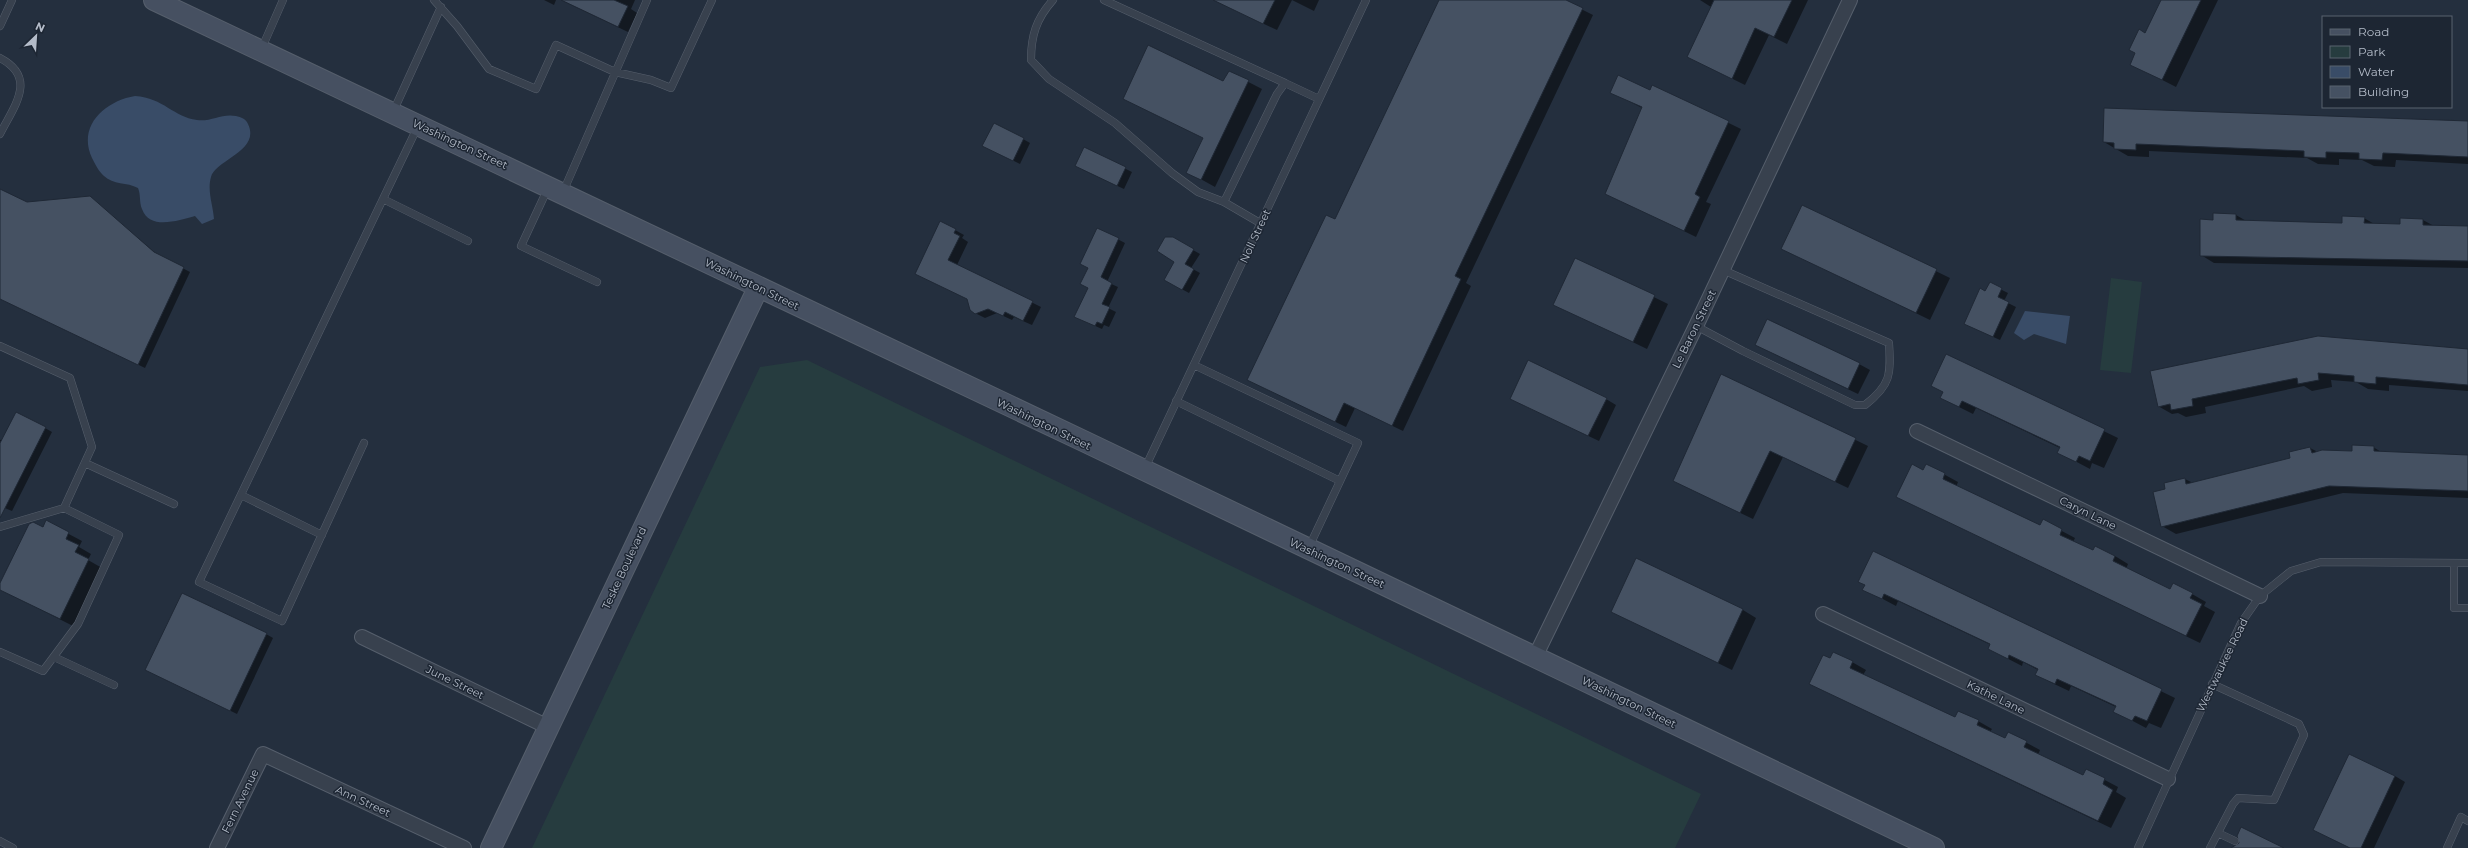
<svg xmlns="http://www.w3.org/2000/svg" width="2468" height="848" font-family="Montserrat,sans-serif">
<rect width="100%" height="100%" fill="#242f3e"/>
<path fill="#263c3f" d="M2111,278L2142,282L2131,373L2100,370Z
M807,360L1701,794L1675,848H532L760,367Z"/>
<path fill="#394c67" d="M135,96C164,98 173,117 197,120C211,122 222,113 236,116C241,117 246,119 248,124C261,151 215,160 211,177C207,191 213,205 214,219L202,224L195,216C179,220 150,231 142,209C139,202 141,195 138,188C127,182 113,185 104,176C99,172 95,164 92,158C77,126 105,101 135,96Z
M2025,311L2070,316L2066,344L2034,334L2024,340L2014,333Z"/>
<path fill="#0007" d="M544,0H556L554,5Z
M561,0H635L631,9L637,13L628,32Z
M1213,0H1319L1314,11L1292,0L1277,30Z
M1440,0H1563L1593,15L1466,283L1471,286L1403,431L1355,408L1346,427L1249,380L1336,221Z
M1700,0H1808L1787,44L1769,35L1745,85L1688,57L1711,7Z
M2162,0H2218L2176,87L2131,64Z
M1229,72L1262,89L1215,187L1188,172L1204,138L1124,99L1224,82Z
M1653,86L1741,129L1706,202L1711,204L1696,237L1606,193L1642,108L1611,92L1650,91Z
M2468,123V164L2396,160L2395,167L2374,166L2362,160L2339,159V165L2318,164L2307,158L2149,151V157L2128,156L2104,142Z
M1023,139L1030,143L1020,164L990,149Z
M1085,149L1132,172L1124,189L1083,170Z
M0,190L27,203L90,197L159,256L190,272L145,368L0,298Z
M1802,206L1950,278L1930,320L1782,248Z
M2236,215L2248,222L2343,224L2364,218L2376,225H2401V219L2423,220L2434,226L2468,227V268L2214,263L2201,255L2214,221Z
M1098,229L1125,243L1107,282L1118,287L1108,308L1116,312L1109,327L1104,325L1102,329L1082,320L1089,288V268Z
M955,230L964,235L962,238L968,242L957,265L1041,307L1032,325L1014,317L1012,320L997,313L985,318L975,313L969,299L916,274Z
M1172,238L1200,254L1191,268L1200,273L1189,293L1165,280L1176,262Z
M1576,259L1668,304L1647,349L1554,304Z
M1990,284L2008,293L2004,301L2016,307L2000,340L1971,327Z
M1766,350L1859,364L1870,370L1858,394Z
M2468,350V391L2389,385V391L2368,389L2356,382L2331,380L2332,387L2312,391L2304,386L2205,407L2206,413L2186,417L2178,413L2172,414L2158,406L2151,372Z
M1946,355L2118,438L2104,468L2092,463L2090,469L2058,452L2060,448L1976,408L1973,414L1955,405L1943,392L1932,386Z
M1722,375L1868,446L1848,488L1783,457L1753,519L1686,487Z
M1606,399L1616,405L1599,441L1521,404Z
M45,428L52,432L12,511L0,506V440Z
M2373,447L2383,453L2468,456V498L2343,493L2176,534L2162,526L2166,490L2185,479L2193,483L2292,459L2310,448L2318,452H2353Z
M1927,465L1958,482L1956,487L2041,526L2043,521L2075,538L2073,542L2094,552L2115,556L2128,564L2126,569L2171,590L2192,594L2206,602L2204,606L2215,612L2200,643L1897,496L1924,471Z
M46,522L82,541L79,547L91,554L88,560L102,568L73,626L0,589V585Z
M1873,552L2175,698L2161,728L2149,723L2146,728L2114,711L2116,707L2071,686L2069,691L2050,682L2036,674L2038,670L2023,662L2022,666L1989,649L1991,645L1898,601L1896,606L1864,589Z
M1743,610L1756,618L1732,670L1612,611Z
M266,634L273,638L237,714L146,670Z
M1830,659L1852,662L1866,670L1863,675L1956,718L1978,721L1992,729L1990,732L2005,739L2008,733L2040,750L2038,755L2083,776L2086,770L2118,787L2116,792L2126,798L2111,828L1810,684Z
M2395,776L2405,782L2374,848H2350L2314,830Z"/>
<path fill="#455162" stroke="#1f2835" d="M561,0H614L628,6L618,27Z
M1213,0H1275L1263,24Z
M1439,0H1566L1583,8L1455,276L1461,279L1392,426L1344,403L1335,422L1247,380L1326,215L1335,219Z
M1714,0H1792L1774,37L1755,28L1732,79L1687,57Z
M2161,0H2201L2162,80L2130,65L2135,53L2129,50L2139,29L2145,33Z
M1148,45L1223,81L1229,71L1249,80L1201,180L1186,173L1203,138L1123,99Z
M1618,75L1650,90L1652,85L1729,121L1695,194L1700,197L1684,231L1605,194L1642,107L1610,93Z
M2104,108L2468,121V157L2383,153L2382,160L2359,159V153L2326,152V158L2304,157V151L2136,144V150L2114,149V143L2103,142Z
M994,123L1024,138L1013,161L982,146Z
M1084,147L1126,167L1117,186L1075,166Z
M0,189L27,202L90,196L154,252L184,267L138,365L0,299Z
M1802,205L1937,269L1916,313L1781,249Z
M2213,213L2236,214V220L2342,223V216L2365,217L2364,223L2400,224V218L2423,219V225L2468,226V261L2200,256V219L2213,220Z
M940,221L956,229L954,233L960,236L948,260L1033,301L1023,321L1005,312L1003,316L988,309L975,314L970,310L967,299L915,274Z
M1097,228L1119,238L1101,277L1112,283L1102,304L1110,307L1102,324L1097,322L1095,326L1074,317L1088,288L1080,284L1088,268L1080,264Z
M1165,237H1173L1194,249L1185,264L1194,269L1182,290L1164,280L1174,262L1157,251Z
M1575,258L1655,295L1633,342L1553,305Z
M1990,282L2002,288L1998,297L2009,302L1993,337L1964,324L1980,288L1985,291Z
M1767,319L1860,363L1848,389L1755,345Z
M2318,336L2468,349V385L2376,377V384L2354,382V376L2318,373L2319,380L2298,384L2297,378L2192,399L2193,406L2171,410L2170,404L2158,407L2150,371Z
M1946,354L2105,429L2090,461L2079,456L2076,462L2057,453L2060,447L1962,401L1959,407L1940,398L1943,392L1931,386Z
M1528,360L1607,398L1588,436L1510,399Z
M1721,374L1856,438L1835,482L1770,451L1740,513L1673,481Z
M16,412L46,427L0,518V443Z
M2352,445L2374,446V451L2468,455V491L2329,486L2161,527L2153,492L2165,489L2164,483L2185,478L2186,484L2290,458L2289,452L2310,447L2312,453L2322,450L2352,451Z
M1912,464L1923,470L1926,464L1945,473L1943,479L2040,525L2043,519L2062,529L2060,535L2093,550L2095,546L2115,556L2113,561L2170,589L2173,583L2193,593L2190,598L2202,604L2186,636L1896,497Z
M46,520L69,532L66,539L79,545L75,552L89,559L60,619L0,590V583L29,524L33,522L43,527Z
M1873,551L2162,689L2147,721L2135,716L2132,721L2113,712L2116,706L2057,679L2055,684L2035,675L2038,669L2009,655L2008,659L1988,649L1990,644L1884,594L1882,599L1862,590L1865,585L1858,582Z
M1636,558L1743,609L1718,663L1611,612Z
M182,593L267,633L230,711L145,670Z
M1833,652L1853,661L1850,668L1955,717L1958,711L1979,720L1977,725L2005,738L2008,732L2027,741L2024,747L2083,775L2086,769L2105,778L2103,784L2113,790L2098,821L1809,684L1823,655L1830,658Z
M2349,754L2395,776L2361,848H2350L2313,830Z
M2241,827L2284,848H2231L2239,843L2237,836Z"/>
<g fill="none" stroke-linecap="round" stroke-linejoin="round">
<g stroke="#565f6c" stroke-width="8">
<path id="lane" d="M434,0L457,26L489,69L536,89L556,45L615,72L651,80L671,88L712,0
M1053,0C1036,19 1031,36 1031,60L1049,79L1115,123L1172,173L1198,192L1224,202
M1104,0L1285,83
M0,26L12,0
M261,50L283,0
M0,58C38,78 14,106 0,134
M393,112L441,7
M548,188L521,246L597,282
M563,192L647,0
M383,199L468,241
M1260,223L1224,202L1277,94L1285,83L1319,99
M1696,326L1743,351L1855,405H1865C1891,385 1891,374 1889,343L1723,270
M0,346L70,378L92,447L64,508L119,535L78,624L43,671L0,652
M1194,365L1358,443L1309,547
M1176,401L1340,481
M364,443L282,621L199,582L418,126
M85,463L174,504
M1145,468L1366,0
M241,495L322,535
M0,527L64,508
M2454,563V608H2468
M54,657L114,685
M2218,833L2235,841
M0,841L13,848
M2138,848L2241,623L2260,596L2291,571L2321,562L2468,563
M2210,848L2233,804L2238,798L2274,800L2304,735L2299,724L2212,684
M2447,848L2461,817L2468,821"/>
</g>
<g stroke="#565f6c" stroke-width="16">
<path id="street" d="M1917,431L2260,596
M1823,614L2168,779
M362,637L548,727
M1535,657L1696,326L1850,0
M217,848L263,754L464,848"/>
</g>
<g stroke="#565f6c" stroke-width="22">
<path id="secondary" d="M154,0C749,280 1341,564 1934,848
M491,848L758,288"/>
</g>
<use href="#lane" stroke="#38414e" stroke-width="7"/>
<use href="#street" stroke="#38414e" stroke-width="14"/>
<use href="#secondary" stroke="#465061" stroke-width="20"/>
</g>
<g text-anchor="middle" dominant-baseline="central" stroke-width="3" stroke-linejoin="round" paint-order="stroke">
<g font-size="11" fill="#b4bcc9" stroke="#1d2633">
<text transform="translate(460 144) rotate(25)">Washington Street</text>
<text transform="translate(1255 236) rotate(-65)">Noll Street</text>
<text transform="translate(752 284) rotate(26)">Washington Street</text>
<text transform="translate(1694 329) rotate(-64)">Le Baron Street</text>
<text transform="translate(1044 424) rotate(26)">Washington Street</text>
<text transform="translate(2088 513) rotate(26)">Caryn Lane</text>
<text transform="translate(1337 563) rotate(25)">Washington Street</text>
<text transform="translate(624 568) rotate(-65)">Teske Boulevard</text>
<text transform="translate(2222 665) rotate(-64)">Westwaukee Road</text>
<text transform="translate(455 682) rotate(26)">June Street</text>
<text transform="translate(1996 697) rotate(26)">Kathe Lane</text>
<text transform="translate(1629 702) rotate(26)">Washington Street</text>
<text transform="translate(240 801) rotate(-64)">Fern Avenue</text>
<text transform="translate(363 801) rotate(25)">Ann Street</text>
</g>
</g>
<rect x="2322" y="16" width="130" height="92" fill="#1d2633" stroke="#59626f"/>
<rect x="2330" y="29" width="20" height="6" fill="#465061" stroke="#59626f"/>
<text x="2358" y="36" font-size="12" fill="#b4bcc9">Road</text>
<rect x="2330" y="46" width="20" height="12" fill="#263c3f" stroke="#59626f"/>
<text x="2358" y="56" font-size="12" fill="#b4bcc9">Park</text>
<rect x="2330" y="66" width="20" height="12" fill="#394c67" stroke="#59626f"/>
<text x="2358" y="76" font-size="12" fill="#b4bcc9">Water</text>
<rect x="2330" y="86" width="20" height="12" fill="#455162" stroke="#59626f"/>
<text x="2358" y="96" font-size="12" fill="#b4bcc9">Building</text>
<g transform="translate(36 36) rotate(25)" stroke="#1d2633" stroke-width="3" paint-order="stroke">
<path d="M0-3L7 15L0 10L-7 15Z" fill="#b4bcc9"/>
<text y="-6" font-size="11" font-weight="bold" text-anchor="middle" fill="#b4bcc9">N</text>
</g>
</svg>
